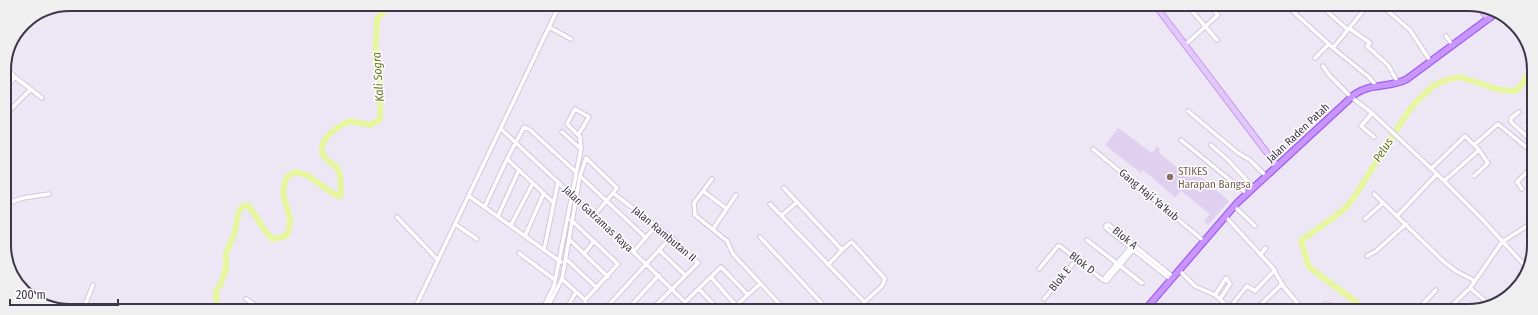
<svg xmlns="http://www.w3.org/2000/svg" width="1538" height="315" font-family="'Fira Sans Condensed',sans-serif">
<rect width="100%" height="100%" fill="#ede7f5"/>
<path fill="#dfd0ef" d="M1118,128L1152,153L1157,147L1160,149L1158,152L1190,178L1195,172L1229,201L1208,225L1204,221L1210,214L1181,191L1175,197L1143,170L1141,173L1105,145Z"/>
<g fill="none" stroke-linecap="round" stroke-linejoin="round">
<path stroke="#e6f69f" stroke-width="6" d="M219,310L216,299V290L220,286L226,268V253L234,235L239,211L243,206L247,205C258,215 261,230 273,239L286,236C299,213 275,202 287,177L295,172L307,175L335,195L339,196L341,194L340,175L336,166C306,151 330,129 350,121L371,125L380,119L381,84L375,59L377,19L390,4
M1364,311L1356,302L1309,267L1301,241C1319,226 1339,217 1353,199L1404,118L1414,104L1433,86L1446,80L1460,77L1500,90L1516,91C1533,73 1532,66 1525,43"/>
<g stroke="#d1c6df" stroke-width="5.5">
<path id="street" d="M1187,5L1217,40
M1286,5L1333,48L1369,77L1377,87
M1320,5L1348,30
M1381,5L1410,30L1431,62
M1389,12L1394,5
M1493,15L1511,23
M549,27L571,39
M1349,28L1370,43L1367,46L1388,65L1398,83
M1446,36L1453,46
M1185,45L1218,15L1209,5
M1333,48L1368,5
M1315,58L1329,44
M4,66L15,77L4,90
M1323,66L1329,75L1351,97L1372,113L1437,174L1481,218L1527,268
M15,77L42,98
M1188,111L1238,153L1250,160L1266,176
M1519,112L1511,118V122L1533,142
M7,113L31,89
M1372,113L1361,126L1374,137
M502,130L646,264L693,310
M562,132L581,149
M1181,140L1246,193
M1211,145L1228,160L1253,187
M1474,145L1498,124L1531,151
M1533,148L1530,151L1533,154
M1093,149L1204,241
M507,159L553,202
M1431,169L1465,136L1479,150
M580,176L645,237
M712,179L694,203L695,215L727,241L733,254L785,310
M1444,181L1479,150L1488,163L1474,176
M784,188L842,250L850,243L852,242L885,279L882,286L856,310
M1522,189L1517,182L1533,166
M703,191L727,209
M613,193L671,237L698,263L651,310
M1374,194L1444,262L1456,271L1475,281
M469,196L561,262
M5,204L23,198L49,194
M770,204L872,310
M485,206L507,159L524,127L529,129L576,172
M1234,206L1255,226
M782,215L796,203
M498,216L519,170
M1225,216L1272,267L1283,286L1304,311
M1397,216L1437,174
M397,217L438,260
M1365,219L1383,203
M455,224L477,239
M511,225L533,183
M713,229L736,195
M525,236L544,193
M760,237L828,310
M570,240L608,277
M1087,240L1142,283
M544,250L558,182
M659,250L685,275
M633,252L656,226
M519,253L555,280
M584,254L594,241
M1260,255L1266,248
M1367,256L1376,251L1406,224
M567,260L597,288
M828,265L842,250
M1039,269L1058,246H1060L1103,280
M1179,270L1195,286L1215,295L1233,311
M711,277L740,310
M562,279L585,300L618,264L571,220
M1170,279L1106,228V225H1109L1172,276
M1103,280L1107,281L1133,250
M1103,280L1131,247
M1470,288L1489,304
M699,289L719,310
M1215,295L1226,278L1230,284L1220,299
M246,299L263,310
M1044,299L1077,259
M585,300V305L590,310
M1230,307L1247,286L1255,291L1275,270
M83,310L93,285
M414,310L560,4
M542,310L554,286L581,149L580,137L567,124L575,109L589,117L578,135
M546,310L562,279L580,176L586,158L617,188L594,216
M566,310L576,292
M604,310L671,237
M627,310L659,275
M677,310L721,267L748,295
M731,310L760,284
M1254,311L1282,284
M1313,311L1326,304L1333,306
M1416,311L1436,290
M1446,311L1470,288L1502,242L1533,222"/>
</g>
<g stroke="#c19be4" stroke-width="7">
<path id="secondary" d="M1155,5L1277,166
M1477,5L1489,19"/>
</g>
<g stroke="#a15ded" stroke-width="8">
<path id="primary" d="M1144,311L1237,203L1355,94C1370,83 1391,88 1407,79L1496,13"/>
</g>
<use href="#street" stroke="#fff" stroke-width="3.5"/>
<use href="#secondary" stroke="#e5c7ff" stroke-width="5"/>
<use href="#primary" stroke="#c996ff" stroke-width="5.5"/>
</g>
<circle fill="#8d6e63" stroke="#fff" stroke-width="1.5" cx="1170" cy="177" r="4"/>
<g text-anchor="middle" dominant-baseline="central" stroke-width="3" stroke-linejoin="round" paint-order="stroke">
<g font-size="11" fill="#3d3548" stroke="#fff">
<text transform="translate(1298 133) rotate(-43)">Jalan Raden Patah</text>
<text transform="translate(1149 195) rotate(40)">Gang Haji Ya'kub</text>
<text transform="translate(598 219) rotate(43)">Jalan Gatramas Raya</text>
<text transform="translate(664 234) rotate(40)">Jalan Rambutan II</text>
<text transform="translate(1125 238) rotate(39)">Blok A</text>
<text transform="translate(1082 263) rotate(38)">Blok D</text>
<text transform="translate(1060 279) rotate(-51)">Blok E</text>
</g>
<g font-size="11" fill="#785e54" stroke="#fff" text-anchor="start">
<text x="1178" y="171">STIKES<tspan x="1178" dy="13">Harapan Bangsa</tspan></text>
</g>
<g font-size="12" font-style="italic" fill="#66781e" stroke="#fff">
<text transform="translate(378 77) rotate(-94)">Kali Sogra</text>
<text transform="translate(1383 150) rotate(-57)">Pelus</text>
</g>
</g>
<path d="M0 0H1538V315H0ZM70 11H1468A59 59 0 0 1 1527 70V245A59 59 0 0 1 1468 304H70A59 59 0 0 1 11 245V70A59 59 0 0 1 70 11Z" fill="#efeff0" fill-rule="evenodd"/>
<path fill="none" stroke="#3d3548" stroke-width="2" d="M70 11H1468A59 59 0 0 1 1527 70V245A59 59 0 0 1 1468 304H70A59 59 0 0 1 11 245V70A59 59 0 0 1 70 11Z"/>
<path d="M10 299v6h108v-6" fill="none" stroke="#3d3548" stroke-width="2"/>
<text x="16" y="299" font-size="12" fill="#3d3548" stroke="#ffffff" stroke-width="3" paint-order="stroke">200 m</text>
</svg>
